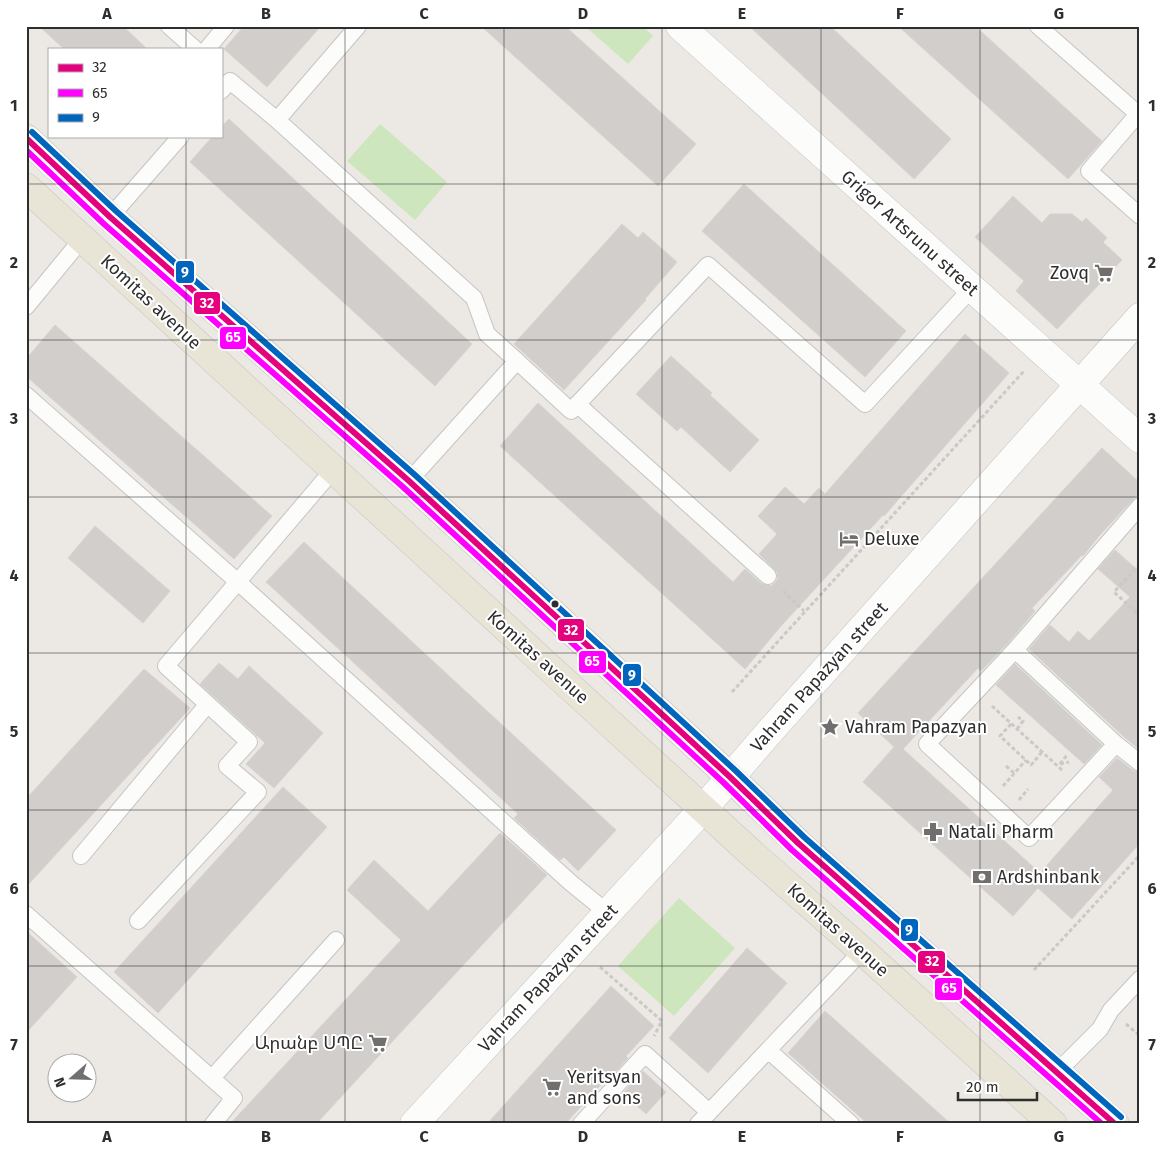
<svg xmlns="http://www.w3.org/2000/svg" width="1166" height="1150" font-family="'Fira Sans','Noto Sans Armenian',sans-serif">
<rect width="100%" height="100%" fill="#ece8e4"/>
<path fill="#cee6be" d="M643,26L653,36L628,64L586,27Z
M380,124L447,182L415,220L347,161Z
M679,898L735,948L674,1016L618,966Z"/>
<path fill="#d1cecb" stroke="#d7d4d0" d="M39,26H123L147,49H64Z
M244,26H321L267,87L224,49Z
M481,26H565L696,144L658,186Z
M749,26H830L951,139L914,179Z
M898,26H975L1102,141L1068,179Z
M229,119L472,344L435,386L190,162L213,136H221V127Z
M744,184L906,331L865,377L702,231Z
M1013,196L1042,223L1050,214H1072L1082,222L1086,218L1107,238L1103,242L1122,260L1057,329L1016,291L1024,281L975,237Z
M622,224L638,238L643,232L677,262L645,299L646,300L564,390L514,344Z
M55,325L272,516L234,559L26,376V359Z
M965,334L1009,373L884,516L883,515L781,626L745,669L500,446L538,403L733,582L745,569L762,584L771,586L776,582L778,578L777,572L759,554L777,534L758,516L785,487L804,504L819,488L825,494Z
M671,356L712,393L710,395L759,440L730,472L681,427L677,431L636,394Z
M1102,448L1140,483V492L1099,536L1083,556L1082,555L1032,608L1035,611L1008,643L981,671L978,668L903,749L1040,873L1113,790L1099,777L1117,758L1134,771L1140,773V843L1072,919L1038,888L1013,916L863,782L894,747L858,713Z
M95,526L170,591L143,623L68,558Z
M304,542L616,830L578,871L564,857L560,860L514,818L518,814L266,582Z
M1115,550L1140,572V750L1123,736L1029,649L1050,625L1069,642L1078,631L1089,641L1130,597L1098,569Z
M219,663L238,679L249,666L323,733L274,788L246,764L265,743L200,684Z
M1015,664L1102,745L1084,764L996,685Z
M144,669L190,708L26,887V799Z
M283,787L327,827L158,1013L114,972Z
M500,833L547,875L351,1086L316,1124H230L401,940L347,890L374,860L428,911Z
M26,931L77,977L26,1033Z
M747,948L787,983L708,1073L669,1038Z
M611,986L654,1026L626,1056L628,1058L608,1080L606,1079L565,1124H487Z
M825,1011L951,1124H868L788,1053Z
M643,1071L666,1092L646,1114L623,1093Z"/>
<g fill="none" stroke-linecap="round" stroke-linejoin="round">
<g stroke="#c5c4c5" stroke-width="18">
<path id="service" d="M169,26L195,49
M1038,26L1138,114L1140,112
M207,49L226,26
M221,91L230,81L277,120L358,26
M1138,114L1089,171L1140,216
M277,120L474,298L487,334L517,361
M110,217L181,136
M26,307L82,239
M26,395L238,582L571,883L608,913
M577,404L768,576
M409,481L517,361L571,411L708,265L865,404L972,288
M1015,650L1116,744L1140,763
M1116,744L1029,838L927,744L1015,650L1140,506
M81,856L207,705
M26,914L234,1098L213,1124
M138,921L258,792L227,766L249,742L166,666L333,470
M768,1050L851,1124
M1056,1073L1100,1029L1111,1010L1140,979
M212,1078L336,940
M581,1124L645,1054L709,1112
M698,1124L862,951"/>
</g>
<g stroke="#c5c4c5" stroke-width="29">
<path id="minor" d="M680,26L1140,439"/>
</g>
<g stroke="#c5c4c5" stroke-width="29">
<path id="tertiary" d="M414,1124L703,809L772,729L1140,317"/>
</g>
<g stroke="#c6c5c4" stroke-width="29">
<path id="primary" d="M26,138L110,217L409,481L730,777L798,843L1115,1124
M26,187L749,851L867,955L1053,1124"/>
</g>
<path stroke="#c9c9c8" stroke-width="3" stroke-dasharray="4 2.5" stroke-linecap="butt" d="M1140,564L1114,592L1140,616
M783,591L804,611
M732,692L1024,371
M992,706L1063,771
M1011,724L1000,736L1031,765L1042,752
M1017,729L1023,721L1018,717
M1060,764L1069,762
M1060,764L1067,755
M1006,766L1014,773
M1003,786L1026,760
M1019,800L1028,789
M600,967L662,1021L654,1036
M1034,970L1140,855
M1126,1024L1140,1036"/>
<use href="#service" stroke="#fcfcfb" stroke-width="16"/>
<use href="#minor" stroke="#fcfcfb" stroke-width="28"/>
<use href="#tertiary" stroke="#fcfcfb" stroke-width="28"/>
<use href="#primary" stroke="#e8e4d6" stroke-width="28"/>
<g stroke="#fff" stroke-width="10">
<path id="bus-1" d="M26,138L110,217L409,481L730,777L798,843L1115,1124"/>
</g>
<g stroke="#fff" stroke-width="10">
<path id="bus-2" d="M26,150L104,224L403,487L724,783L792,850L1102,1124"/>
</g>
<g stroke="#fff" stroke-width="10">
<path id="bus-3" d="M32,132L116,211L415,475L736,771L804,837L1121,1117"/>
</g>
<use href="#bus-1" stroke="#e5007d" stroke-width="6"/>
<use href="#bus-2" stroke="#f0f" stroke-width="6"/>
<use href="#bus-3" stroke="#0065bd" stroke-width="6"/>
</g>
<path fill="none" stroke="#2e2e2e" stroke-width="1" stroke-opacity="0.55" d="M186,26V49M345,26V1124M504,26V1124M662,26V1124M821,26V1124M980,26V1124M186,136V1124M26,184H1140M26,340H1140M26,497H1140M26,653H1140M26,810H1140M26,966H1140"/>
<defs>
<g id="supermarket-bare" transform="scale(1.5)"><path d="M-6-5.5h2.5l.6 2H6L4.5 2H-2.5L-4.4-4H-6ZM-1.5 3.2a1.3 1.3 0 1 0 .1 0ZM3 3.2a1.3 1.3 0 1 0 .1 0Z" fill="#706f6e" stroke="#fff" stroke-width="2.5" paint-order="stroke"/></g>
<g id="hotel-bare" transform="scale(1.5)"><path d="M-6-4.5h1.5V1H6V5H4.5V3h-9V5H-6ZM-4 0a1.8 1.8 0 1 1 3.6 0ZM.5 0V-2.5h3Q6-2.5 6 0Z" fill="#706f6e" stroke="#fff" stroke-width="2.5" paint-order="stroke"/></g>
<g id="sight-bare" transform="scale(1.5)"><path d="M0-6L1.8-2.2L6-1.7L2.9 1.2L3.7 5.4L0 3.3L-3.7 5.4L-2.9 1.2L-6-1.7L-1.8-2.2Z" fill="#706f6e" stroke="#fff" stroke-width="2.5" paint-order="stroke"/></g>
<g id="pharmacy-bare" transform="scale(1.5)"><path d="M-2-6h4v4h4v4h-4v4h-4v-4h-4v-4h4Z" fill="#706f6e" stroke="#fff" stroke-width="2.5" paint-order="stroke"/></g>
<g id="bank-bare" transform="scale(1.5)"><path d="M-6-4H6V4H-6ZM0-2.3a2.3 2.3 0 1 0 0 4.6a2.3 2.3 0 1 0 0-4.6Z" fill="#706f6e" stroke="#fff" stroke-width="2.5" paint-order="stroke"/></g>
</defs>
<g fill-rule="evenodd">
<use href="#supermarket-bare" x="1104" y="273"/>
<use href="#hotel-bare" x="849" y="539"/>
<use href="#sight-bare" x="830" y="727"/>
<use href="#pharmacy-bare" x="933" y="832"/>
<use href="#bank-bare" x="982" y="877"/>
<use href="#supermarket-bare" x="378" y="1043"/>
<use href="#supermarket-bare" x="552" y="1087"/>
</g>
<circle fill="#2e2e2e" stroke="#fff" stroke-width="2" cx="555" cy="604" r="4.5"/>
<g text-anchor="middle" dominant-baseline="central" stroke-width="4" stroke-linejoin="round" paint-order="stroke">
<g font-size="18" fill="#2e2e2e" stroke="#fff">
<text transform="translate(910 233) rotate(42)">Grigor Artsrunu street</text>
<text transform="translate(151 302) rotate(43)">Komitas avenue</text>
<text transform="translate(538 657) rotate(42)">Komitas avenue</text>
<text transform="translate(819 677) rotate(-48)">Vahram Papazyan street</text>
<text transform="translate(838 930) rotate(42)">Komitas avenue</text>
<text transform="translate(548 978) rotate(-47)">Vahram Papazyan street</text>
</g>
<g font-size="18" fill="#2e2e2e" stroke="#fff" text-anchor="start">
<text x="1089" y="273" text-anchor="end">Zovq</text>
<text x="864" y="539">Deluxe</text>
<text x="845" y="727">Vahram Papazyan</text>
<text x="948" y="832">Natali Pharm</text>
<text x="997" y="877">Ardshinbank</text>
<text x="363" y="1043" text-anchor="end">Արանբ ՍՊԸ</text>
<text x="567" y="1077">Yeritsyan<tspan x="567" dy="21">and sons</tspan></text>
</g>
</g>
<g stroke="#fff" stroke-width="2">
<rect x="175" y="260" width="20" height="24" rx="5" fill="#0065bd"/>
<rect x="193" y="291" width="28" height="24" rx="5" fill="#e5007d"/>
<rect x="219" y="326" width="28" height="24" rx="5" fill="#f0f"/>
<rect x="557" y="618" width="28" height="24" rx="5" fill="#e5007d"/>
<rect x="578" y="650" width="29" height="24" rx="5" fill="#f0f"/>
<rect x="622" y="663" width="20" height="24" rx="5" fill="#0065bd"/>
<rect x="900" y="918" width="19" height="24" rx="5" fill="#0065bd"/>
<rect x="917" y="950" width="29" height="24" rx="5" fill="#e5007d"/>
<rect x="934" y="977" width="29" height="24" rx="5" fill="#f0f"/>
</g>
<g font-size="14" text-anchor="middle" font-weight="bold" fill="#fff">
<text x="185" y="277">9</text>
<text x="207" y="308">32</text>
<text x="233" y="342">65</text>
<text x="571" y="635">32</text>
<text x="592" y="666">65</text>
<text x="632" y="680">9</text>
<text x="909" y="935">9</text>
<text x="932" y="966">32</text>
<text x="949" y="993">65</text>
</g>
<rect width="1166" height="1150" fill="none" stroke="#ffffff" stroke-width="55"/>
<rect x="48" y="48" width="175" height="90" fill="#ffffff" stroke="#ababab"/>
<rect x="58" y="64" width="25" height="8" fill="#e5007d" stroke="#ababab"/>
<text x="92" y="72" font-size="15" fill="#2e2e2e">32</text>
<rect x="58" y="89" width="25" height="8" fill="#ff00ff" stroke="#ababab"/>
<text x="92" y="98" font-size="15" fill="#2e2e2e">65</text>
<rect x="58" y="114" width="25" height="8" fill="#0065bd" stroke="#ababab"/>
<text x="92" y="122" font-size="15" fill="#2e2e2e">9</text>
<g transform="translate(72 1078) rotate(250)"><circle r="24" fill="#ffffff" stroke="#ababab"/>
<path d="M0-4L9 19L0 12L-9 19Z" fill="#706f6e"/>
<text y="-8" font-size="14" font-weight="bold" text-anchor="middle" fill="#2e2e2e">N</text>
</g>
<path d="M958 1092v8h79v-8" fill="none" stroke="#2e2e2e" stroke-width="2.5"/>
<text x="966" y="1092" font-size="15" fill="#2e2e2e" stroke="#ffffff" stroke-width="4" paint-order="stroke">20 m</text>
<rect x="28" y="28" width="1110" height="1094" fill="none" stroke="#2e2e2e" stroke-width="2"/>
<g font-size="16" text-anchor="middle" font-weight="bold" fill="#2e2e2e">
<text x="107" y="19">A</text>
<text x="266" y="19">B</text>
<text x="424" y="19">C</text>
<text x="583" y="19">D</text>
<text x="742" y="19">E</text>
<text x="900" y="19">F</text>
<text x="1059" y="19">G</text>
<text x="14" y="111">1</text>
<text x="1152" y="111">1</text>
<text x="14" y="268">2</text>
<text x="1152" y="268">2</text>
<text x="14" y="424">3</text>
<text x="1152" y="424">3</text>
<text x="14" y="581">4</text>
<text x="1152" y="581">4</text>
<text x="14" y="737">5</text>
<text x="1152" y="737">5</text>
<text x="14" y="894">6</text>
<text x="1152" y="894">6</text>
<text x="14" y="1050">7</text>
<text x="1152" y="1050">7</text>
<text x="107" y="1142">A</text>
<text x="266" y="1142">B</text>
<text x="424" y="1142">C</text>
<text x="583" y="1142">D</text>
<text x="742" y="1142">E</text>
<text x="900" y="1142">F</text>
<text x="1059" y="1142">G</text>
</g>
</svg>
